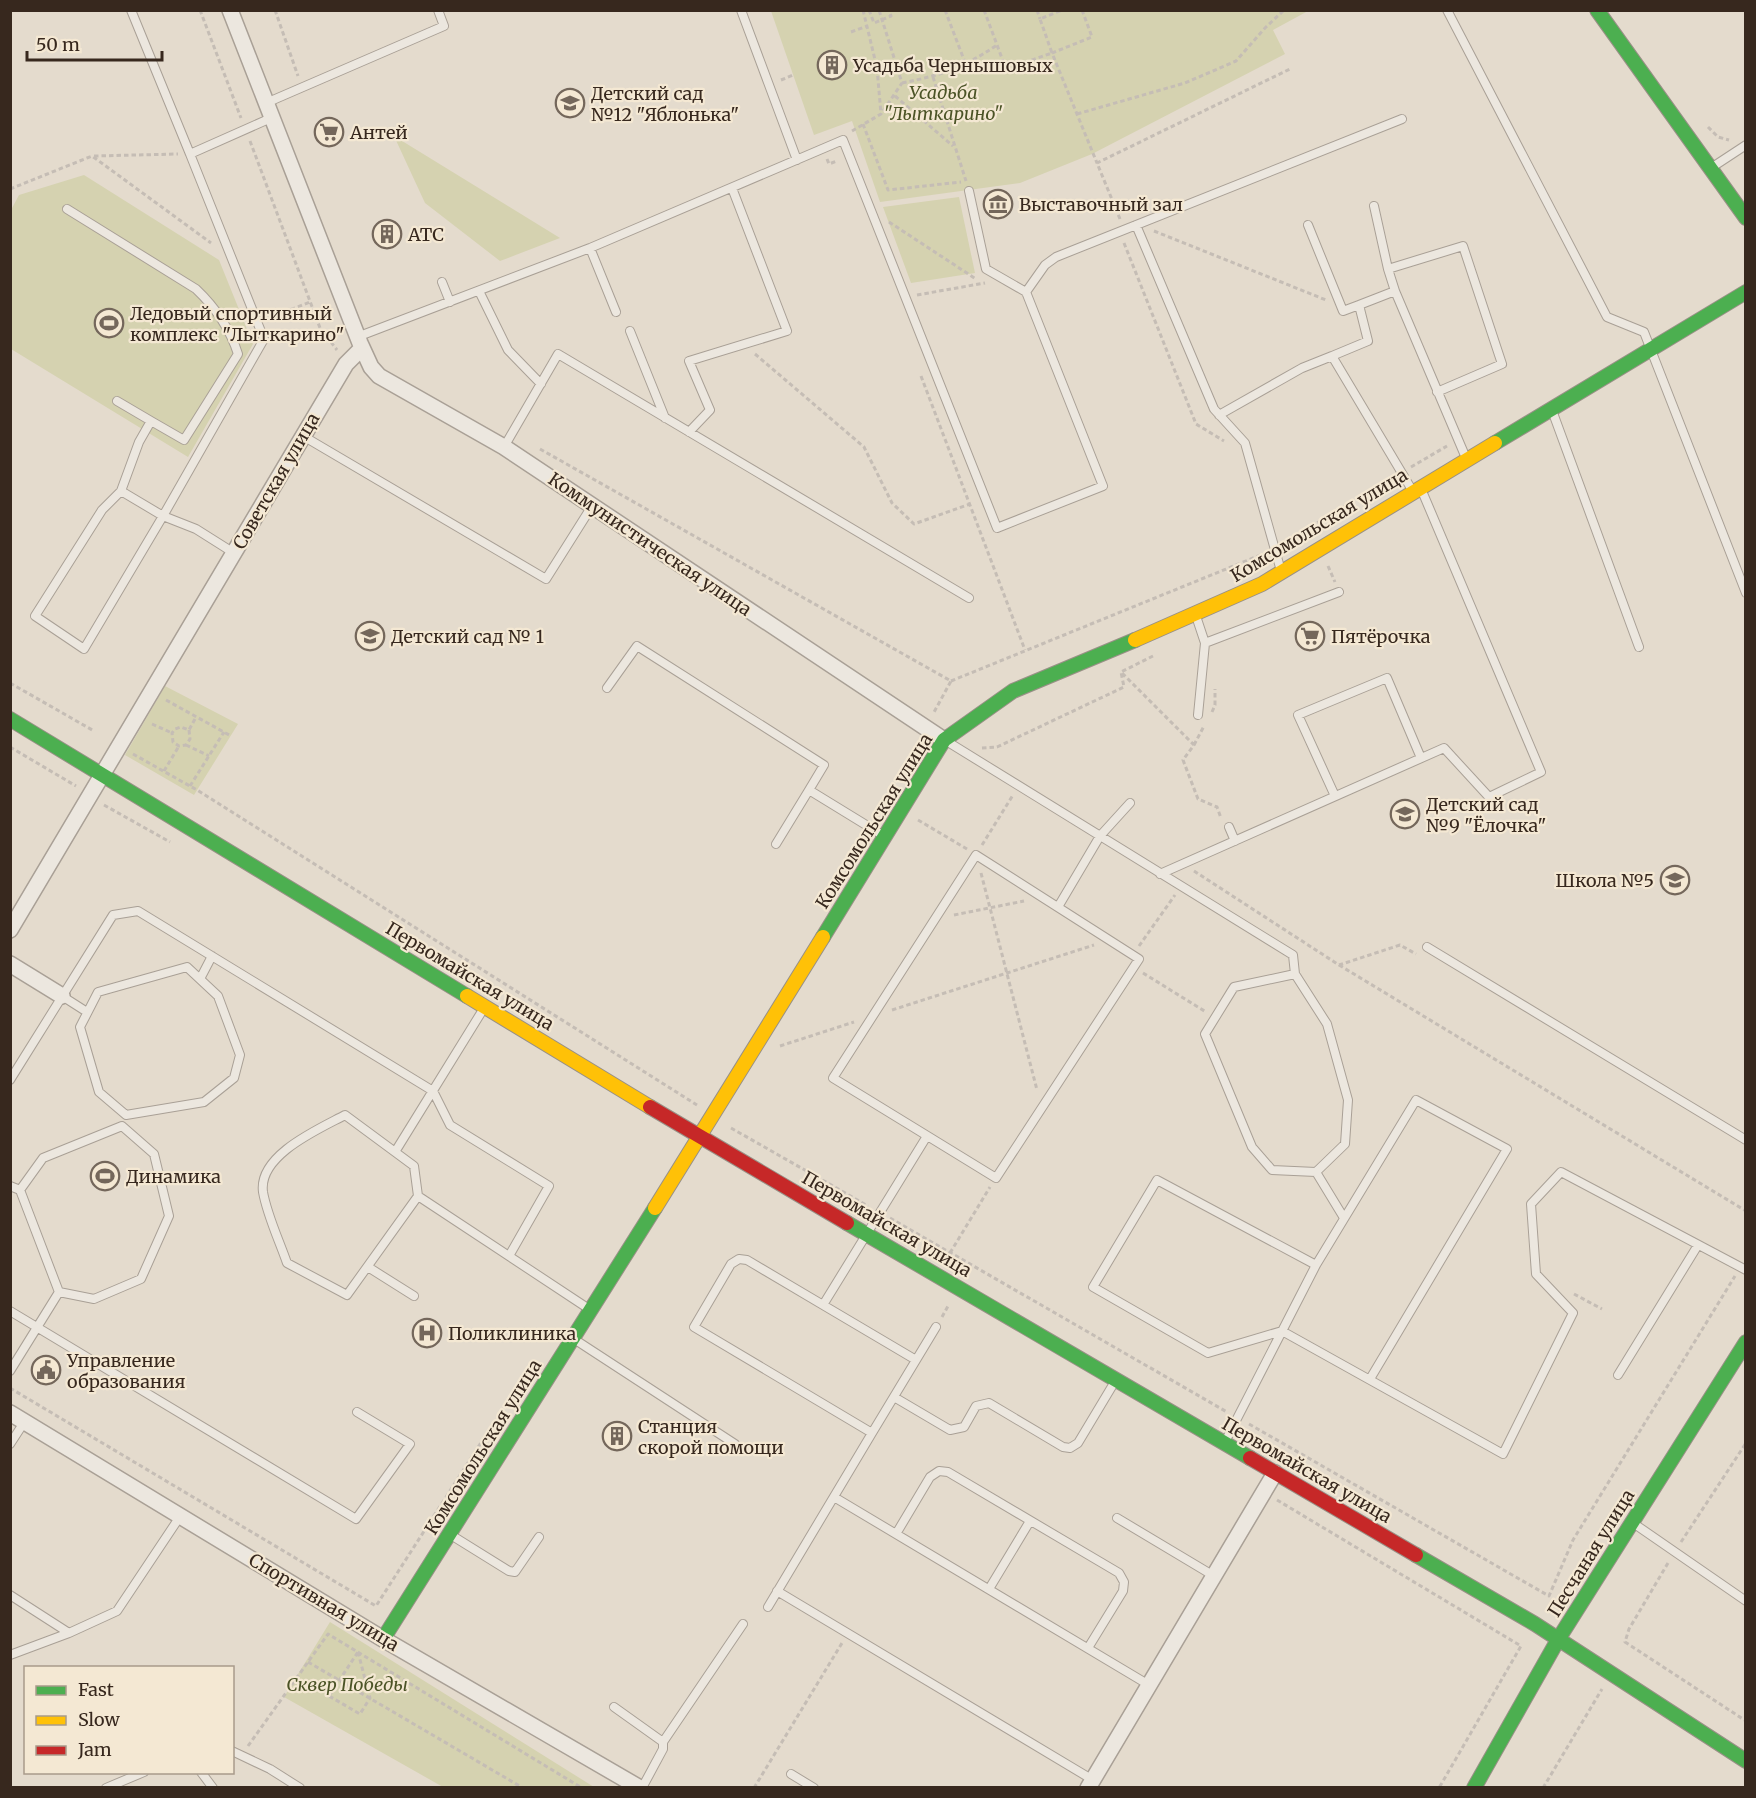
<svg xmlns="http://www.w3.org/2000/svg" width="1756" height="1798" font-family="Merriweather,serif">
<rect width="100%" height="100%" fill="#e4dbcd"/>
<path fill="#d5d2b0" d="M771,11H1308L1273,30L1285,54L1092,154L1020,183L880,202L852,121L814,135Z
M394,136L560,238L500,261L425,203Z
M84,175L219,260L253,344L188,457L11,349V210L19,195Z
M959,197L975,273L911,283L883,207Z
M165,686L238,724L194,795L125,755Z
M330,1622L594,1787H443L284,1697Z"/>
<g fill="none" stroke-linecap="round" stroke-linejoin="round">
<g stroke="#a9a096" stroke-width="10">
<path id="lane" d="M131,10L190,154
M741,10L797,160
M1447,10L1607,317L1644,332L1746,593
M266,103L444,26L438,10
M1711,168L1746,145
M1374,206L1388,269
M67,209L196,289C215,307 230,329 238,354L184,440L151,421
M1136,225L1214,409L1245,443L1281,571
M1308,225L1343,311L1359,305L1368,341L1332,356
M590,248L616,312
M442,282L450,302
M479,291L508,350L541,384
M1395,291L1388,269L1463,246L1502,364L1437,392
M1026,292L1045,265L1056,257L1402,119
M1359,305L1395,291L1466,458
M630,331L665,418
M357,337L590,248L843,140L997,528L1103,486L1026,292L986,269L969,191
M117,401L151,421L139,442L121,491
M1553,413L1639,647
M1219,415L1302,368L1332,356L1412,490
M689,432L710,410L689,361L787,331L732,188
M303,436L546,579L592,506
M504,447L558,354L969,598
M234,553L196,529L163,516L84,649L35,616L102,510L121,491L163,516L264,339L190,154L271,118
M1196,616L1205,643L1198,715
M1205,643L1339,592
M607,688L637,646L824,765L809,790L884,836
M948,742L1293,955L1295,974
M1335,796L1298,715L1387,678L1421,758
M1229,827L1235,841
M776,844L809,790
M976,855L1139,959L996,1178L833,1078Z
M1160,874L1444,748L1489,797L1541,772L1422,491
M1058,907L1100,836L1130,803
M1427,947L1746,1140
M187,967L218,996L240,1055L234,1078L204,1102L126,1115L99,1092L80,1027L98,992Z
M200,979L212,956
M62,996L87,1012
M10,1080L113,915L138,911L433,1091L450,1125L549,1186L509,1256
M927,1136L823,1305L747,1260L739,1259L731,1264L694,1327L872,1433L936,1327
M395,1152L484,1008
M1316,1172L1345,1144L1348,1100L1327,1024L1295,974L1234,987L1205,1034L1252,1147L1272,1170L1316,1172L1344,1218
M10,1186L20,1190L59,1292L94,1299L141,1279L169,1216L154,1154L122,1126L43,1158L20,1190
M418,1196L347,1295L287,1263C279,1240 267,1215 263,1192C258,1155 319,1129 345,1115L414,1166L418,1196L589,1309
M1316,1265L1416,1100L1507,1149L1370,1379
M368,1267L414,1296
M823,1305L916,1360
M10,1311L356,1519L410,1444L357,1412
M574,1339L735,1444
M10,1371L59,1292
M1618,1375L1698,1245
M894,1397L950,1430L964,1427L976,1406L989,1403L1063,1447L1070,1448L1078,1443L1114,1383
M1225,1442L1316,1265L1157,1180L1093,1287L1208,1353L1282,1331L1503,1454L1573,1313L1536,1274L1531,1204L1561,1172L1746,1270
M10,1444L25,1421
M834,1497L1149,1685
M1117,1518L1214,1576
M1633,1523L1746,1601
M896,1534L930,1477L939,1471L948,1472L1119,1573L1124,1582L1123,1591L1088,1648
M451,1535L509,1571L515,1572L539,1537
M989,1589L1030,1521
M777,1591L1093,1780
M10,1595L69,1633L117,1611L181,1515
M768,1607L872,1433
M10,1655L69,1633
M614,1707L663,1742V1749L642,1788
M663,1742L743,1624
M232,1751L270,1769L300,1788
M201,1772L213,1788
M791,1774L814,1788
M106,1788L144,1772"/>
</g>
<g stroke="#a9a096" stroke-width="18">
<path id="street" d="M230,10L360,343L371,367L379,376L504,447L944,740
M10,930L346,364L362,348
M10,964L62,996
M10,1413L383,1639L640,1788
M1088,1788L1275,1473"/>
</g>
<g stroke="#989086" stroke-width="16">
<path id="fast" d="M1597,10L1746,218
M1495,443L1746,292
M10,719L467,996
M823,937L944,740L1013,691L1135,640
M847,1223L1250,1458
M1416,1555L1535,1624L1746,1761
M383,1639L655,1208
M1474,1788L1559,1638L1746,1342"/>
</g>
<g stroke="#989086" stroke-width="16">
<path id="slow" d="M1135,640L1262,584L1495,443
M467,996L650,1107
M655,1208L823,937"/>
</g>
<g stroke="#989086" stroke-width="16">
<path id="jam" d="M650,1107L847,1223
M1250,1458L1416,1555"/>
</g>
<path stroke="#c5bdb5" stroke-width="3" stroke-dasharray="4.5 3" stroke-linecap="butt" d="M200,10L241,118
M275,10L298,76
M863,10L877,68L881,114
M869,10L874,23L891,16L889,10
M945,10L966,65
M984,10L1006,69L1052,53L1040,19L1062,10
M1037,10L1040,19
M1082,10L1092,37L1052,53L1097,163
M851,32L867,26
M933,77L966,181
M781,80L793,75
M902,83C942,75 963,68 997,45
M895,96L953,146
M1077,114L1185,83L1236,61L1265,28L1284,10
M863,124L888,190L961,182
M1708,127L1718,137L1729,140
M852,131L881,114L902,83L879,10
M250,141L320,328L337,350
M94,156L178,154
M827,159L829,164L837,161
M10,189L92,156L211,243
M1120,219L1097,163L1292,68
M889,222L976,279
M1154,231L1326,300
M1124,243L1196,424L1224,441
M917,295L985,283
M270,318L310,302
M755,354L864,447L892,503L914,524L970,504
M921,376L1025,650
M540,449L951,681L933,714
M1411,467L1447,446
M1285,542L1393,478
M1328,566L1335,582
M1153,656L1121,672L1194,745L1183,760L1198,799L1217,807L1221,818
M951,681L1263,554
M10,683L94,731
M166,700L231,736
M1212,712L1215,705V689
M152,724L172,733
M189,730L190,739L186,745L179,746L173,742L172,733L175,729L181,727L189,730L196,717
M186,745L209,756
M1194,745L1204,726
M10,747L76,786
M982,748L997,747L1124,687L1121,672
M133,754L197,790L697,1105
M164,771L179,746
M190,786L224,732
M104,805L170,842
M918,820L967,849
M982,845L1013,795
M1194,871L1339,965L1400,945L1416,954
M981,873L1037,1090
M954,915L1024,901
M1139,946L1175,895
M1339,965L1746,1211
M1143,973L1206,1012
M892,1010L1094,945
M780,1046L854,1022
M731,1128L868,1206
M890,1218L1227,1412
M950,1253L990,1187
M1574,1294L1602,1309
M942,1317L948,1306
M10,1388L376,1606L491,1427
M1249,1424L1549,1596L1573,1540L1735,1276
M1277,1500L1521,1646L1439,1788
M1681,1542L1746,1443
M1668,1563L1629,1629L1625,1642L1746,1721
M358,1652L370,1698L360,1714L329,1696Z
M308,1662L523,1788
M248,1746L328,1634L582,1788
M754,1788L842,1643
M1543,1788L1602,1689"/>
<use href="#lane" stroke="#ece7df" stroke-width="8"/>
<use href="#street" stroke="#ece7df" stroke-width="15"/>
<use href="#fast" stroke="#4caf50" stroke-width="14"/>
<use href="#slow" stroke="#ffc107" stroke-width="14"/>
<use href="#jam" stroke="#c62828" stroke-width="14"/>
</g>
<defs>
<g id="building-ring" transform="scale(1.5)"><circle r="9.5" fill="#f4e8d3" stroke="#74675b" stroke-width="1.5"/><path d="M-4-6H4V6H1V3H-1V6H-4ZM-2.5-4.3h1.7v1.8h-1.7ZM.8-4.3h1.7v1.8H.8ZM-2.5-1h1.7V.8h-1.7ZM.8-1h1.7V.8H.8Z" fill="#74675b"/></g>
<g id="school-ring" transform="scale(1.5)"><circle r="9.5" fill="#f4e8d3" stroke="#74675b" stroke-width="1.5"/><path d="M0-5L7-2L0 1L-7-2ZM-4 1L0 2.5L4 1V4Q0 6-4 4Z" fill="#74675b"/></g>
<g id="supermarket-ring" transform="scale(1.5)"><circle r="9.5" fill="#f4e8d3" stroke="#74675b" stroke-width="1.5"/><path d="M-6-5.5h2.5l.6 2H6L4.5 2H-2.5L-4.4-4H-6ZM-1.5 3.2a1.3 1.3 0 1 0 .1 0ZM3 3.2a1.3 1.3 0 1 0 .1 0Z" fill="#74675b"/></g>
<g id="museum-ring" transform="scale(1.5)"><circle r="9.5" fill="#f4e8d3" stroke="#74675b" stroke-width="1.5"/><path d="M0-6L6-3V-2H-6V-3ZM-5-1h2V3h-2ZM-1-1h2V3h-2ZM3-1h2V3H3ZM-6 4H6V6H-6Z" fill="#74675b"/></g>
<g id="stadium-ring" transform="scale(1.5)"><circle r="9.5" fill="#f4e8d3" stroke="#74675b" stroke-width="1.5"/><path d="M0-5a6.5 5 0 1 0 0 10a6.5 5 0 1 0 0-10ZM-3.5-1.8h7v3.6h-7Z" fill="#74675b"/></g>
<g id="hospital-ring" transform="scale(1.5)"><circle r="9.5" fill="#f4e8d3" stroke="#74675b" stroke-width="1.5"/><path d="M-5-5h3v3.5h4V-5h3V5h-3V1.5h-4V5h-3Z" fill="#74675b"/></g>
<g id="civic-ring" transform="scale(1.5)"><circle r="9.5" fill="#f4e8d3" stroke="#74675b" stroke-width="1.5"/><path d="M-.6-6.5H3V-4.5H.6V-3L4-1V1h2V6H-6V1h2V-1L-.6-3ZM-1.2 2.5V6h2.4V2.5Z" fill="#74675b"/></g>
</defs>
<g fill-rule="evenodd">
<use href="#building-ring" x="832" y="65"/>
<use href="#school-ring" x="570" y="103"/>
<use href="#supermarket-ring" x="329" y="132"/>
<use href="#museum-ring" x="998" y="204"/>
<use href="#building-ring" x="387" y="234"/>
<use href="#stadium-ring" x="109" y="323"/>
<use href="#school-ring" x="370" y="636"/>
<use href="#supermarket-ring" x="1310" y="636"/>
<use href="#school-ring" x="1405" y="814"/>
<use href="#school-ring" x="1675" y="880"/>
<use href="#stadium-ring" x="105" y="1176"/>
<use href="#hospital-ring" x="427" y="1333"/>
<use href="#civic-ring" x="46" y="1370"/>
<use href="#building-ring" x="617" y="1436"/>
</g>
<g text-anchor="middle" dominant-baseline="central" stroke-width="4.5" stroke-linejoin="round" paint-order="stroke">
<g font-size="18" fill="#37281e" stroke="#f4e8d3" text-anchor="start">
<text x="853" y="65">Усадьба Чернышовых</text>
<text x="591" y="93">Детский сад<tspan x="591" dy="21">№12 "Яблонька"</tspan></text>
<text x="350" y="132">Антей</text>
<text x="1019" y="204">Выставочный зал</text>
<text x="408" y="234">АТС</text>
<text x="130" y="313">Ледовый спортивный<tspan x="130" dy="21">комплекс "Лыткарино"</tspan></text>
<text x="391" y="636">Детский сад № 1</text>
<text x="1331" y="636">Пятёрочка</text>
<text x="1426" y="804">Детский сад<tspan x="1426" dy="21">№9 "Ёлочка"</tspan></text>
<text x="1654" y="880" text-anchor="end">Школа №5</text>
<text x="126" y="1176">Динамика</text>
<text x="448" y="1333">Поликлиника</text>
<text x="67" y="1360">Управление<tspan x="67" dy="21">образования</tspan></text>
<text x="638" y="1426">Станция<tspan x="638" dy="21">скорой помощи</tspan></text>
</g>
<g font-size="18" font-style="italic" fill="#4b5326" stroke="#f4e8d3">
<text x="943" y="92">Усадьба<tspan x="943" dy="21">"Лыткарино"</tspan></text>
<text x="347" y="1684">Сквер Победы</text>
</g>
<g font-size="18" fill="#37281e" stroke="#f4e8d3">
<text transform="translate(276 481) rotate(-60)">Советская улица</text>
<text transform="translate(1319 525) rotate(-31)">Комсомольская улица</text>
<text transform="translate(650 544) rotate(34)">Коммунистическая улица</text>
<text transform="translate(874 821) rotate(-58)">Комсомольская улица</text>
<text transform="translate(470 976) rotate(31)">Первомайская улица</text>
<text transform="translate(887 1224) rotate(30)">Первомайская улица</text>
<text transform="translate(483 1447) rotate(-58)">Комсомольская улица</text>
<text transform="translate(1307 1470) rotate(30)">Первомайская улица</text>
<text transform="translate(1591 1553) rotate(-58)">Песчаная улица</text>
<text transform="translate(324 1602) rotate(31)">Спортивная улица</text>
</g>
</g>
<rect width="1756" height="1798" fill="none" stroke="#37281e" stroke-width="24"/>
<rect x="24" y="1666" width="210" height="108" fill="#f4e8d3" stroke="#a89b8b" stroke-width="1.5"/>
<rect x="36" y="1686" width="30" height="9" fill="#4caf50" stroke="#a89b8b" stroke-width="1.5"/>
<text x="78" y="1696" font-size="18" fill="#37281e">Fast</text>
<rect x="36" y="1716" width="30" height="9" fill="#ffc107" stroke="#a89b8b" stroke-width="1.5"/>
<text x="78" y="1726" font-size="18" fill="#37281e">Slow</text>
<rect x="36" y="1746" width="30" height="9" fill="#c62828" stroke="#a89b8b" stroke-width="1.5"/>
<text x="78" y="1756" font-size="18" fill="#37281e">Jam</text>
<path d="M27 51v9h135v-9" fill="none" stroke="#37281e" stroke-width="3"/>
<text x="36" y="51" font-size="18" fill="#37281e" stroke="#f4e8d3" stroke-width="4.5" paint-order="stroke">50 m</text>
</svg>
